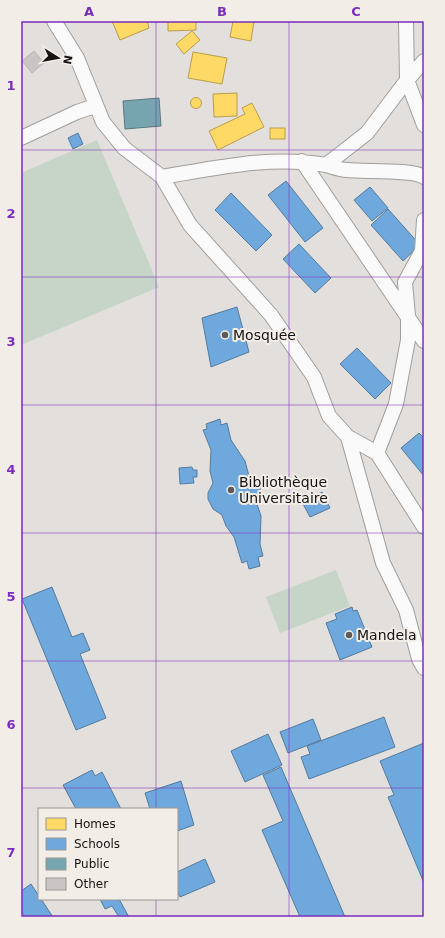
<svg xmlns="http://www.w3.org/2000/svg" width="445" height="938" font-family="'DejaVu Sans',sans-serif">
<rect width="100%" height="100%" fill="#e2dfdc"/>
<path fill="#c6d5c7" d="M97,140L159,287L21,345V173Z
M336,570L350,606L280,633L266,597Z"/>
<path fill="#ffd966" stroke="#b99e4c" d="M112,21H147L149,28L120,40Z
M168,21H196V30L168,31Z
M233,21H254L251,41L230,37Z
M192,31L200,40L184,54L176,44Z
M193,52L227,58L222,84L188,78Z
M237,93V116L214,117L213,94Z
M190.5 103a5.5 5.5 0 1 1 11 0a5.5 5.5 0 1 1-11 0Z
M252,103L264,127L218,150L209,131L245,114L242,108Z
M270,128H285V139H270Z"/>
<path fill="#6fa8dc" stroke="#547b9f" d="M78,133L83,144L73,149L68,138Z
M286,181L323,228L305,242L268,195Z
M370,187L388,208L372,221L354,200Z
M231,193L272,235L256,251L215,210Z
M388,209L420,245L403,261L371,225Z
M299,244L331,278L315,293L283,259Z
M237,307L249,352L211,367L202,318Z
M357,348L391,383L375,399L340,364Z
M220,419L221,425L227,423L231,440L245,461L249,476L254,478L260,486V492L256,501L261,516L260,544L263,556L258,557L260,566L249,569L247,561L242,563L234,537L226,526L222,515L213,509L208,499V493L213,483L210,471L211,450L203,430L207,429L206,424Z
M419,433L424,438V476L401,448Z
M192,467L193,470H197V477H193L194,483L180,484L179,468Z
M322,492L330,508L310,517L302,502Z
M52,587L72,637L83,633L90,650L80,654L106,718L76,730L22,599Z
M352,607L353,611L357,610L372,647L340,660L326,623L337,619L335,614Z
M384,717L395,747L309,779L301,757L310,754L307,746Z
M313,719L321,740L288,753L280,732Z
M268,734L282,765L245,782L231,751Z
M424,743V883L388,797L394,795L380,761Z
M281,767L345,917H300L262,830L283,821L263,775Z
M92,770L95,776L102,772L121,809H76L63,785Z
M181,781L194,825L177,831V809H150L145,793Z
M205,859L215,882L180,897L177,891V872Z
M31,884L39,896V899H41L53,917H25L21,911V891Z
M100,899H119L129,917H119L112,906L105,909Z"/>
<path fill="#76a5af" stroke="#597980" d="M159,98L161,126L125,129L123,101Z"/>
<path fill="#c8c5c4" stroke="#b8b6b6" d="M34,51L44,63L32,73L22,61Z"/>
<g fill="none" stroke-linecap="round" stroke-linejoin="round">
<g stroke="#a09e9b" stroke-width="16">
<path id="minor" d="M54,21L77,58L103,122L124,148L162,177L190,225L271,315L314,377L329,416L348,437L383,563L406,610L419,659L424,668
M424,61L407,80L424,125
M21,138L77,112L95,106
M302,161L424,341
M326,165C333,167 340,170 347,170C363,172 414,169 424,177
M162,177C216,168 271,155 326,165L367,133L407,80L406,21
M348,437L377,453L424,527
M377,453L396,404L408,340V316L405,282L422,251L424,220"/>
</g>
<use href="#minor" stroke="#fbfafa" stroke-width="14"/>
</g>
<path fill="none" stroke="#7b2cbf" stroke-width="1" stroke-opacity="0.55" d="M156,21V809M289,21V917M21,150H424M21,277H424M21,405H424M21,533H424M21,661H424M21,788H424M156,899V917"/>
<g fill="#5d5a58" stroke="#f2eee7" stroke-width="1.5">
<circle cx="225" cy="335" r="4"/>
<circle cx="231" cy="490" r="4"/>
<circle cx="349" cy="635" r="4"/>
</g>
<g text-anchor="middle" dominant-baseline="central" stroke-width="4" stroke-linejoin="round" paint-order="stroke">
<g font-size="14" fill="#151311" stroke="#f2eee7" text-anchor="start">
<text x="233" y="335">Mosquée</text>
<text x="239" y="482">Bibliothèque<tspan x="239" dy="16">Universitaire</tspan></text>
<text x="357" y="635">Mandela</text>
</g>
</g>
<rect width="445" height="938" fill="none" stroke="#f2eee7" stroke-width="44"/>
<rect x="38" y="808" width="140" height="92" fill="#f2eee7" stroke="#9a9691"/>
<rect x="46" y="818" width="20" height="12" fill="#ffd966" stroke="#9a9691"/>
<text x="74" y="828" font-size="12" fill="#151311">Homes</text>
<rect x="46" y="838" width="20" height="12" fill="#6fa8dc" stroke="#9a9691"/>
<text x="74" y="848" font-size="12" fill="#151311">Schools</text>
<rect x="46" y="858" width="20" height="12" fill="#76a5af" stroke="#9a9691"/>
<text x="74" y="868" font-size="12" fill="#151311">Public</text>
<rect x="46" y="878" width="20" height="12" fill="#c8c5c4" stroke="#9a9691"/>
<text x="74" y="888" font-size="12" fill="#151311">Other</text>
<g transform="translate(58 58) rotate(101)" stroke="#f2eee7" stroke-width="3" paint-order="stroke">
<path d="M0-3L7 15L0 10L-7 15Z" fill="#151311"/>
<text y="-6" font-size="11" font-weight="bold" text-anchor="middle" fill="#151311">N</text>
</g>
<rect x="22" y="22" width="401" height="894" fill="none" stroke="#7b2cbf" stroke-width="1.5"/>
<g font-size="13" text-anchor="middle" font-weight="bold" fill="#7b2cbf">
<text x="89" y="16">A</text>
<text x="222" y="16">B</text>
<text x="356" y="16">C</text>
<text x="11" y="90">1</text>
<text x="11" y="218">2</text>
<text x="11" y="346">3</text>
<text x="11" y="474">4</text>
<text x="11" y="601">5</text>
<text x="11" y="729">6</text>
<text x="11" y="857">7</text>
</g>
</svg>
